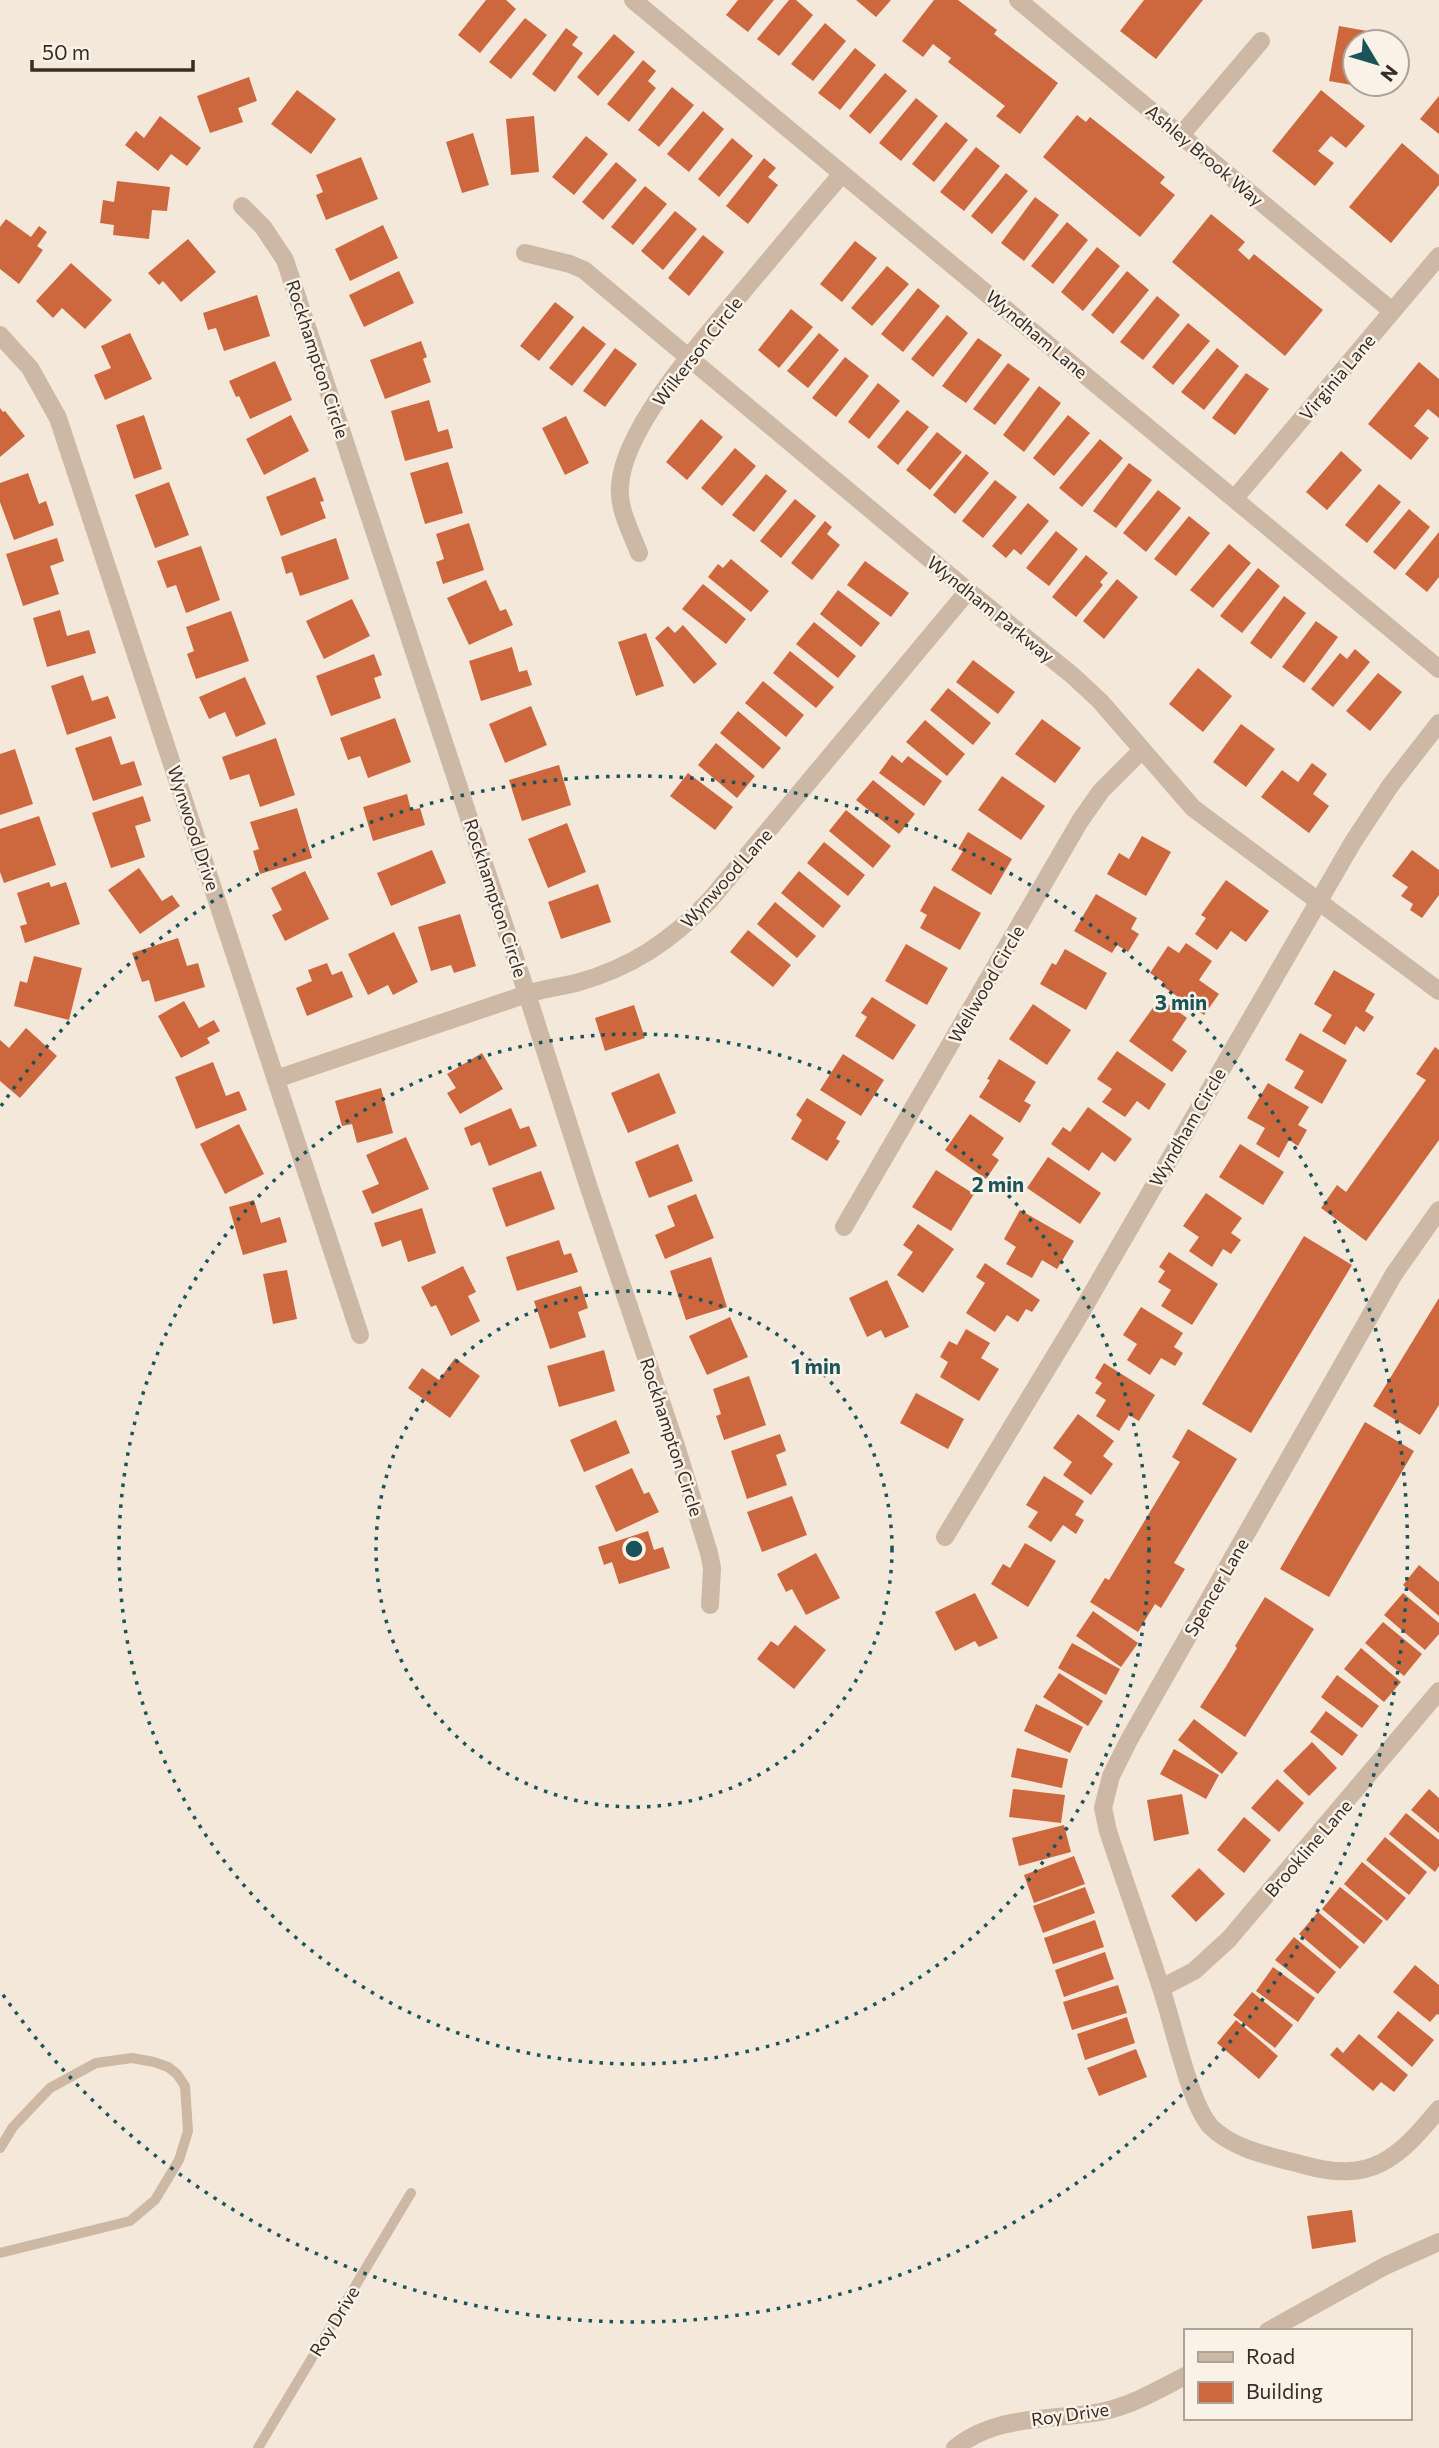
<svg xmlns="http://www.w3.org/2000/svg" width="1439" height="2448" font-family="Commissioner,sans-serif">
<rect width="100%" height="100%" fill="#f3e8da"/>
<path fill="#cd673e" d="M486,0H506L516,9L480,53L458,35Z
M738,0H774L748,32L726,15Z
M789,0H796L813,15L779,56L757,39Z
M856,0H891L876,17Z
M934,0H958L997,30L994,34L1058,83L1020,134L996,116L1005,106L948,62L951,58L933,44L923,57L902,41Z
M1144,0H1203L1156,59L1120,31Z
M525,18L547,35L511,79L489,62Z
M825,23L846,41L813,81L791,64Z
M1339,26L1395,36L1394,42H1355V84H1387L1386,91L1329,81Z
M566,28L578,37L572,45L583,53L555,92L532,74Z
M614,34L635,52L598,96L577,77Z
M855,48L876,65L840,110L818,93Z
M643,60L656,71L648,81L656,88L629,122L607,104Z
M885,73L907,91L870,134L849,116Z
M249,77L257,101L238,108L243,122L210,133L197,96Z
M672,87L694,105L659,147L638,130Z
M297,90L336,119L311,154L271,124Z
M1321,90L1365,126L1346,148L1331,136L1318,151L1334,163L1315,186L1272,151Z
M1439,96V134L1420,119Z
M916,98L938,116L901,161L879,143Z
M703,111L724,129L689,172L667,154Z
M1077,115L1086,122L1090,117L1144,160L1165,177L1160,183L1175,195L1140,237L1043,157Z
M160,116L201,148L187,166L171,154L158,171L125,145L136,131L144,138Z
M534,116L539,172L511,175L506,119Z
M946,122L968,140L934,182L912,164Z
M473,133L489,185L462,193L446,142Z
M586,136L608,154L574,195L552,177Z
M732,138L753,156L719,197L698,179Z
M1402,143L1439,175V185L1391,243L1349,207Z
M976,147L1000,166L964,211L940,192Z
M361,157L378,199L326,220L316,195L323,192L316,175Z
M764,158L776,168L768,177L778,185L748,224L726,206Z
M616,162L637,180L603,220L582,202Z
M1006,173L1028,191L992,234L971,216Z
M117,181L170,187L167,211L152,210L149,239L113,235L114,225L100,223L103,200L114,202Z
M645,186L667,204L633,245L611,227Z
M1035,197L1059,215L1024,261L1001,243Z
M675,211L697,229L663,270L641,251Z
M1211,214L1245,242L1238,250L1249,260L1254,254L1323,310L1285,356L1172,262Z
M6,219L31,237L39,226L47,232L37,246L43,250L19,284L0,269V227Z
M1067,222L1088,240L1053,284L1031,266Z
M383,225L398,258L350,281L335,249Z
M703,235L724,252L689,296L668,278Z
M188,239L216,272L181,302L163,281L159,285L148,273Z
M855,241L877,258L842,302L820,284Z
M1097,247L1120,266L1083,311L1061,292Z
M71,263L112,300L85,329L62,308L53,318L36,301Z
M887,266L909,284L872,326L851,308Z
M399,271L414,303L364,327L349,295Z
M1127,271L1149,290L1113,334L1091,315Z
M918,288L940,306L903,352L881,334Z
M257,295L270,336L224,351L216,328L208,330L203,313Z
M1157,296L1180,315L1143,360L1120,342Z
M555,302L574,317L539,361L520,346Z
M791,309L813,327L779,368L758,350Z
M947,315L968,333L933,377L911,359Z
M1188,323L1210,341L1173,385L1152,367Z
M583,326L606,344L572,386L549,368Z
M130,333L152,379L105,400L94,375L111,368L101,346Z
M819,333L839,350L808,388L787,371Z
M978,338L1002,355L966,403L942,386Z
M421,341L427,357L423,359L431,382L385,399L370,360Z
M615,348L637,364L605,407L583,391Z
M1217,348L1239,366L1204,410L1181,392Z
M845,357L869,376L836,417L812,398Z
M275,361L292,400L250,419L239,396L236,397L229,381Z
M1419,362L1439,379V418L1428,409L1414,426L1429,438L1411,460L1368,424Z
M1008,363L1030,379L995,425L973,409Z
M1246,373L1269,389L1235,435L1212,418Z
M878,383L900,401L869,439L848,422Z
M1039,386L1061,403L1024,452L1003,435Z
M429,400L438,432L448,429L453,448L405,461L391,411Z
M0,408L3,412L5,411L25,436L0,457Z
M907,410L929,427L898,465L877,447Z
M144,415L162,469L134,479L116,425Z
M291,415L309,451L264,475L246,439Z
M1068,415L1090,433L1054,476L1033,458Z
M566,416L589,463L565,475L542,428Z
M701,419L723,437L687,480L666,462Z
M937,432L962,452L930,490L906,470Z
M1100,439L1123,458L1082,507L1059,488Z
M735,448L756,466L722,506L701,488Z
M1341,451L1362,470L1327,510L1306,492Z
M966,454L989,473L955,514L933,495Z
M448,462L463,513L425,524L410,473Z
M1129,463L1152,480L1116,528L1093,511Z
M28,473L39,504L46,501L54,525L14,540L0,502V483Z
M766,474L787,491L754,532L732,515Z
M315,477L324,501L320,502L326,518L281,536L266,497Z
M995,480L1017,497L983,538L962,521Z
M169,482L189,535L155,548L135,495Z
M1379,484L1401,502L1367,543L1345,525Z
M1158,490L1181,508L1146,552L1123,533Z
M795,499L816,516L781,558L760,541Z
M1028,503L1049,521L1021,555L1014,549L1006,558L992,546Z
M1409,509L1430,527L1395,570L1373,552Z
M1189,516L1210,533L1176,576L1154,559Z
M825,521L832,527L827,534L840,545L812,580L791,563Z
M469,523L484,570L443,584L436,562L444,559L436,534Z
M1056,531L1078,549L1049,586L1026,568Z
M1439,532V577L1427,592L1405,574Z
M57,538L64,561L50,566L59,594L23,606L6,554Z
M336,538L349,579L300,596L292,572L286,574L281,557Z
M1229,544L1251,563L1213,608L1190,590Z
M201,546L220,600L186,613L176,585L167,588L157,561Z
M1086,555L1108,573L1100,582L1103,585L1076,617L1052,597Z
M731,559L769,591L751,612L708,577L718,564L723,568Z
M865,561L909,593L891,617L847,585Z
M1258,568L1280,586L1242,633L1220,616Z
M1117,579L1138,597L1104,639L1083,621Z
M486,580L500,611L506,609L513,625L469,645L447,598Z
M703,584L746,619L726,644L682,609Z
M838,590L880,623L861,647L820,614Z
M1284,596L1306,613L1271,659L1250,643Z
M352,599L370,636L324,659L306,621Z
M60,610L67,636L89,630L96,653L47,667L33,618Z
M231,611L249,661L196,679L187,654L194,651L186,627Z
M1316,621L1338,637L1304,683L1282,667Z
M814,622L856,656L838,678L796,644Z
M683,625L717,664L694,684L655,638L668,626L675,633Z
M646,633L664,686L636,696L618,642Z
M512,647L519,672L527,670L532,685L481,701L469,661Z
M1355,649L1370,662L1333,707L1311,689L1340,653L1347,659Z
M790,651L834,687L816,708L773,673Z
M374,654L382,675L374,678L381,698L331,716L316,676Z
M973,660L1015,692L998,714L956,682Z
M1198,668L1232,696L1203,732L1169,704Z
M1378,673L1402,692L1370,731L1346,711Z
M83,675L92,701L108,696L116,718L67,735L51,686Z
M245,677L266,724L236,737L225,712L209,719L199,697Z
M763,681L804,715L786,737L745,703Z
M948,688L991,723L973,745L930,710Z
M531,706L547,745L505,763L489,724Z
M738,711L781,748L763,769L720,733Z
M395,718L411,762L368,778L360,756L348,760L340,738Z
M1042,719L1081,748L1055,783L1015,754Z
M925,720L965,754L947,776L906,742Z
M1241,724L1275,749L1246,787L1213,762Z
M111,736L121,765L134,761L142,785L93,801L75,748Z
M276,738L295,795L260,807L249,774L230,780L222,757Z
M716,743L755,776L737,798L698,765Z
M15,749L33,804L0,815V754Z
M892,755L902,763L908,756L942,781L924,806L879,773Z
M1312,763L1327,774L1313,794L1329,806L1309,833L1261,797L1282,770L1298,782Z
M559,765L571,805L522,821L509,780Z
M688,773L733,807L715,830L670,796Z
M1002,776L1045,806L1021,840L978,810Z
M873,780L915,814L899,834L856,800Z
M407,794L411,810L420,808L425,825L373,841L363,807Z
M143,796L151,821L135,826L145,857L111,868L92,813Z
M297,808L312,858L260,874L253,851L259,849L250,822Z
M846,810L891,846L873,868L829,831Z
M39,816L56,865L4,883L0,872V829Z
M567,823L586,872L548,888L528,839Z
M968,832L1012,859L991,895L951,870L963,851L958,849Z
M1142,836L1171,852L1146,896L1107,874L1119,853L1129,859Z
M824,842L865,875L848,896L807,863Z
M432,850L446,883L391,906L377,873Z
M1412,850L1439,870V895L1422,918L1410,910L1413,904L1401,896L1408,887L1392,876Z
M139,868L162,901L172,895L180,906L140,934L108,890Z
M305,871L329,919L285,941L272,915L282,910L271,888Z
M799,871L841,906L823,928L781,893Z
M1226,880L1269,911L1246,942L1231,931L1217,950L1195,934L1206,918L1201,915Z
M49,882L51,887L66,882L80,924L25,943L20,926L27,924L17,893Z
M598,884L611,922L561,939L548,902Z
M934,886L981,913L960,950L920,928L927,915L920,911Z
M1096,894L1137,918L1131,929L1139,934L1128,952L1117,945L1112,953L1074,931Z
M775,902L816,936L797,958L757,924Z
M460,914L476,966L454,973L451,965L431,971L418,927Z
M748,930L791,965L773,987L730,952Z
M394,932L418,982L393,995L388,985L368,995L348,954Z
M178,938L187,966L198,963L205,987L155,1002L149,980L142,982L132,953Z
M1186,943L1212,961L1199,980L1219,994L1204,1015L1161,985L1163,982L1150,973L1168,946L1179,953Z
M906,944L948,968L927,1005L885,981Z
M1065,949L1107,973L1086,1010L1040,984L1052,963L1056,965Z
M34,956L82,968L69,1020L14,1006L20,981L27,983Z
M327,963L332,975L342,971L353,997L307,1016L296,988L312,981L308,970Z
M1334,970L1375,994L1365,1011L1374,1017L1364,1032L1356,1026L1345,1045L1322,1031L1332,1015L1314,1004Z
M872,997L916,1025L893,1060L855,1036L867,1017L861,1013Z
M1160,998L1187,1018L1172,1040L1187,1051L1172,1072L1129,1041Z
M184,1001L199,1028L214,1020L220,1031L207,1038L210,1043L181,1058L158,1016Z
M1033,1004L1071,1030L1047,1065L1009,1039Z
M634,1005L645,1038L605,1051L595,1018Z
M26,1028L57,1056L20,1098L0,1081V1040L9,1048Z
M1300,1033L1347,1060L1322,1104L1294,1088L1304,1071L1285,1060Z
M1435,1047L1439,1050V1140L1366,1241L1321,1208L1337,1185L1346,1192L1426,1080L1416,1074Z
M1117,1051L1166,1084L1149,1110L1137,1101L1125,1117L1102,1102L1112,1089L1097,1079Z
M482,1053L503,1089L460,1114L447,1093L456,1088L447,1074Z
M843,1054L884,1080L861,1116L820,1090Z
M999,1059L1036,1082L1024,1101L1031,1105L1020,1123L979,1097L990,1080L987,1079Z
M213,1062L226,1096L239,1091L247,1110L196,1129L175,1077Z
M659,1073L676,1113L628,1133L611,1093Z
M1268,1083L1309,1107L1298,1125L1307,1130L1298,1146L1289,1140L1279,1158L1256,1144L1265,1128L1247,1118Z
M381,1088L393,1133L357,1143L352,1124L342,1126L335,1101Z
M807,1098L846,1122L836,1139L840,1141L827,1161L791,1139L802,1120L796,1115Z
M1088,1107L1132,1139L1115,1162L1102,1152L1089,1171L1051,1144L1063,1127L1070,1132Z
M511,1108L520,1129L529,1126L537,1146L489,1166L480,1142L471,1146L464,1128Z
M970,1114L1004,1138L992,1155L999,1160L986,1179L945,1150Z
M239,1124L264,1174L225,1194L200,1144Z
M406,1137L429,1189L372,1214L362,1191L379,1184L366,1155Z
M678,1144L693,1181L649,1198L635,1162Z
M1240,1144L1284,1172L1263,1205L1219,1177Z
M1048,1157L1101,1193L1080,1224L1027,1188Z
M936,1170L974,1194L951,1231L912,1207Z
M541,1171L555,1209L506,1227L492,1188Z
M1206,1193L1242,1218L1231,1233L1241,1240L1231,1254L1223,1249L1212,1267L1189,1251L1199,1237L1183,1226Z
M696,1194L714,1238L665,1259L655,1235L675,1226L667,1206Z
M254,1200L261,1223L280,1217L287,1242L243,1255L229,1207Z
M422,1208L436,1253L408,1262L401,1240L382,1247L374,1223Z
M1020,1210L1074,1241L1057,1269L1042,1260L1032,1278L1006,1264L1016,1247L1004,1239Z
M918,1224L954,1249L923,1293L897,1275L913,1252L903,1245Z
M1304,1236L1352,1265L1251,1433L1202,1404Z
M559,1240L564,1255L571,1253L578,1272L517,1291L506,1257Z
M1169,1252L1218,1284L1192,1325L1161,1306L1171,1290L1158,1282L1165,1271L1159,1267Z
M711,1257L727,1307L686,1320L670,1271Z
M985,1263L1040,1300L1032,1312L1026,1309L1018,1322L1007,1315L995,1332L966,1313L985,1283L976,1277Z
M463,1266L476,1292L468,1296L480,1321L451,1336L436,1305L431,1307L421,1287Z
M287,1270L297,1319L273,1324L263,1274Z
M887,1280L909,1327L885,1338L881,1330L867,1337L849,1298Z
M581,1286L588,1308L578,1312L586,1337L550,1349L534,1301Z
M1439,1298V1405L1420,1435L1373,1406Z
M1141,1307L1183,1333L1174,1347L1183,1353L1175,1366L1161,1358L1150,1375L1127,1360L1137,1344L1123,1335Z
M730,1317L748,1357L707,1375L689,1336Z
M966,1329L990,1343L981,1358L999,1369L979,1401L940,1377L948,1362L940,1357L949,1341L957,1345Z
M604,1350L615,1391L559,1407L547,1366Z
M455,1358L480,1376L450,1418L408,1388L422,1368L439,1380Z
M1104,1363L1155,1395L1139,1421L1129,1415L1119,1431L1096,1416L1106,1400L1095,1393L1102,1383L1095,1378Z
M749,1376L766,1425L724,1440L716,1416L721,1414L713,1389Z
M916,1393L964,1419L948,1449L900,1423Z
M1078,1414L1114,1441L1103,1456L1113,1464L1091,1495L1063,1475L1072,1462L1053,1448Z
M616,1420L630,1453L584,1472L570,1440Z
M1365,1422L1414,1451L1329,1597L1280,1569Z
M1188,1429L1237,1459L1174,1563L1185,1569L1161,1608L1155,1604L1138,1632L1090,1602L1105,1578L1109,1580L1180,1462L1172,1457Z
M780,1434L786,1451L776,1455L787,1485L747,1499L731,1451Z
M632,1468L644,1494L649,1492L659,1512L616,1532L595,1486Z
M1044,1476L1084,1501L1075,1515L1084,1520L1076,1534L1063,1525L1051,1542L1028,1527L1038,1512L1026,1505Z
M792,1496L807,1535L762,1552L747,1512Z
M648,1531L654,1550L663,1547L670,1568L619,1584L612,1562L604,1565L598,1547Z
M1025,1543L1056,1561L1028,1607L991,1584L1003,1564L1010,1568Z
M816,1553L840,1598L806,1615L792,1589L786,1592L777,1574Z
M1419,1565L1439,1582V1616L1403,1585Z
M975,1593L998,1638L979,1647L975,1641L955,1651L935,1612Z
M1403,1593L1439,1623V1634L1425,1650L1384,1615Z
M1265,1597L1314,1629L1245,1737L1200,1707L1225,1668L1237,1648L1235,1646Z
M1093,1611L1138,1643L1121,1667L1076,1636Z
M1383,1622L1422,1654L1404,1676L1365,1643Z
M795,1625L826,1650L794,1689L757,1659L771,1641L778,1646Z
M1072,1643L1120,1669L1106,1695L1058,1668Z
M1361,1648L1401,1682L1384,1702L1344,1669Z
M1059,1673L1103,1701L1088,1726L1043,1697Z
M1337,1675L1379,1706L1362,1728L1321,1697Z
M1036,1704L1083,1727L1070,1753L1024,1731Z
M1326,1711L1358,1735L1342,1756L1310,1732Z
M1194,1719L1238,1753L1222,1774L1178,1740Z
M1312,1742L1337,1768L1309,1796L1283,1771Z
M1017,1748L1068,1759L1062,1788L1011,1777Z
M1174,1749L1219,1775L1206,1799L1160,1774Z
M1277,1779L1304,1803L1279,1832L1251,1808Z
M1013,1789L1065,1795L1061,1823L1009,1817Z
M1429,1789L1439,1798V1833L1411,1810Z
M1182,1794L1189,1834L1154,1841L1147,1800Z
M1406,1813L1439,1840V1866L1435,1872L1389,1834Z
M1244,1817L1271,1840L1244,1873L1217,1850Z
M1064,1825L1071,1852L1019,1866L1012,1838Z
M1385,1837L1427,1872L1409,1895L1366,1860Z
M1074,1856L1085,1884L1034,1903L1024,1875Z
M1362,1862L1406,1898L1387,1921L1344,1884Z
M1199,1868L1225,1894L1196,1922L1171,1896Z
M1085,1887L1095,1913L1043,1933L1033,1906Z
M1340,1887L1383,1921L1364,1944L1322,1909Z
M1318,1912L1359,1947L1340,1969L1299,1934Z
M1095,1920L1104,1947L1053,1964L1044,1938Z
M1294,1937L1336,1972L1318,1994L1275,1960Z
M1105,1952L1114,1979L1064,1997L1055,1970Z
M1415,1965L1439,1985V2015L1437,2014L1430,2022L1393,1992Z
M1273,1967L1315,1998L1298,2022L1256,1991Z
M1118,1985L1127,2013L1072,2030L1063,2002Z
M1252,1992L1293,2025L1275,2048L1233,2015Z
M1398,2011L1434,2040L1412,2067L1377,2037Z
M1127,2017L1135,2043L1085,2060L1077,2034Z
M1236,2020L1278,2056L1259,2079L1217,2043Z
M1359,2034L1408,2075L1394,2092L1381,2082L1373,2091L1330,2055L1337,2047L1343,2053Z
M1136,2049L1147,2077L1099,2096L1087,2068Z
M1352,2210L1356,2242L1312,2249L1307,2216Z"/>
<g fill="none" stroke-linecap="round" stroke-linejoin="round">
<path stroke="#ccb8a5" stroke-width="10" d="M0,2148L13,2127L50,2088L96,2063L132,2058L154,2062L168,2067L177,2074L185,2086L188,2131L179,2160L155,2200L130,2221L0,2253
M258,2448L411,2193"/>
<path stroke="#ccb8a5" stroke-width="18" d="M633,0L1439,669
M1018,0L1392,311
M1181,135L1261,41
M242,206L263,227L285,260L527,994L589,1188L677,1449L709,1553L712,1568L710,1605
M525,253L570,264L584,270L968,591L1072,675L1100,701L1193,808L1439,991
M0,335L30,368L58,418L360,1335
M1235,498L1439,256
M639,553C631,532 618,509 620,486C623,427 707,335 745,289C777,251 809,212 842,174
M276,1079C359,1051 441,1023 524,995C541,989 559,987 576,983C631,968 671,941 710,900L968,591
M1439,1210L1394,1274L1129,1740L1111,1776L1103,1808L1108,1831C1125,1883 1144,1935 1161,1988C1173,2022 1189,2103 1211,2127C1234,2150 1274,2157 1304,2165C1371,2184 1398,2159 1439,2109
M844,1227L1080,821L1101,791L1142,750
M945,1537L1076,1321L1353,842L1390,786L1439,723
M1161,1988L1194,1971L1229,1939L1439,1691"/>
<path stroke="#ccb8a5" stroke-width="18" d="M1268,2331L1385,2266L1439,2242
M955,2448C997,2414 1050,2421 1100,2412C1131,2406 1158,2390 1185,2376"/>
</g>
<g fill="none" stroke="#1a545b" stroke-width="3.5" stroke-dasharray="3.5 7">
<circle cx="634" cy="1549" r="258"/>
<circle cx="634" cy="1549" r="515"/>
<path d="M1 1106A773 773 0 1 1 1 1992"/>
</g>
<g text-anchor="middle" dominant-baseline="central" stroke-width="5" stroke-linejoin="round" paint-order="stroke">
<g font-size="18" fill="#372d27" stroke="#faf2e7">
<text transform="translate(1205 155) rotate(40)">Ashley Brook Way</text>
<text transform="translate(1037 334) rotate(40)">Wyndham Lane</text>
<text transform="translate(697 351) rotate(-52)">Wilkerson Circle</text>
<text transform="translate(318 359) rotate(72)">Rockhampton Circle</text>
<text transform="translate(1337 377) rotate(-50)">Virginia Lane</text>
<text transform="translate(991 609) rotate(39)">Wyndham Parkway</text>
<text transform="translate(194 828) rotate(72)">Wynwood Drive</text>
<text transform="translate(726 878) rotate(-48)">Wynwood Lane</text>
<text transform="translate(496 898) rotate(72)">Rockhampton Circle</text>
<text transform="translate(986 984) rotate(-60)">Wellwood Circle</text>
<text transform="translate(1187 1127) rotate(-60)">Wyndham Circle</text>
<text transform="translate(672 1437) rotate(72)">Rockhampton Circle</text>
<text transform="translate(1216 1587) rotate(-60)">Spencer Lane</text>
<text transform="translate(1308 1848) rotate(-49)">Brookline Lane</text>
<text transform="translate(334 2321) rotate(-59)">Roy Drive</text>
<text transform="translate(1070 2414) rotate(-8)">Roy Drive</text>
</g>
</g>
<circle cx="634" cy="1549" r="10" fill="#1a545b" stroke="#faf2e7" stroke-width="3.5"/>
<g font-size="21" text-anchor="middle" font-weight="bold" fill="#1a545b" stroke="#faf2e7" stroke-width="5" stroke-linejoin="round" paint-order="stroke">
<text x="1181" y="1010">3 min</text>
<text x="998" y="1192">2 min</text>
<text x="816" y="1374">1 min</text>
</g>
<rect x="1184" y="2329" width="228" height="91" fill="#faf2e7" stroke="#aca39a" stroke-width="2"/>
<rect x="1198" y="2352" width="35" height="10" fill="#ccb8a5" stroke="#aca39a" stroke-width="2"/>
<text x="1246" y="2364" font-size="21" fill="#372d27">Road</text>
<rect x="1198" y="2382" width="35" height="21" fill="#cd673e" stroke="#aca39a" stroke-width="2"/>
<text x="1246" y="2399" font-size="21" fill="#372d27">Building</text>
<g transform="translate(1376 63) rotate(128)"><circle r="33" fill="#faf2e7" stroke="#aca39a" stroke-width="2"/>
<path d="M0-5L12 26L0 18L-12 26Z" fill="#1a545b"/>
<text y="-10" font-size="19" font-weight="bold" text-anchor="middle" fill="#372d27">N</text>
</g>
<path d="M32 60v10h161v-10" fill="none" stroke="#372d27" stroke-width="3.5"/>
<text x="42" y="60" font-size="21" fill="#372d27" stroke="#faf2e7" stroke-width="5" paint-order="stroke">50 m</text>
</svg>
